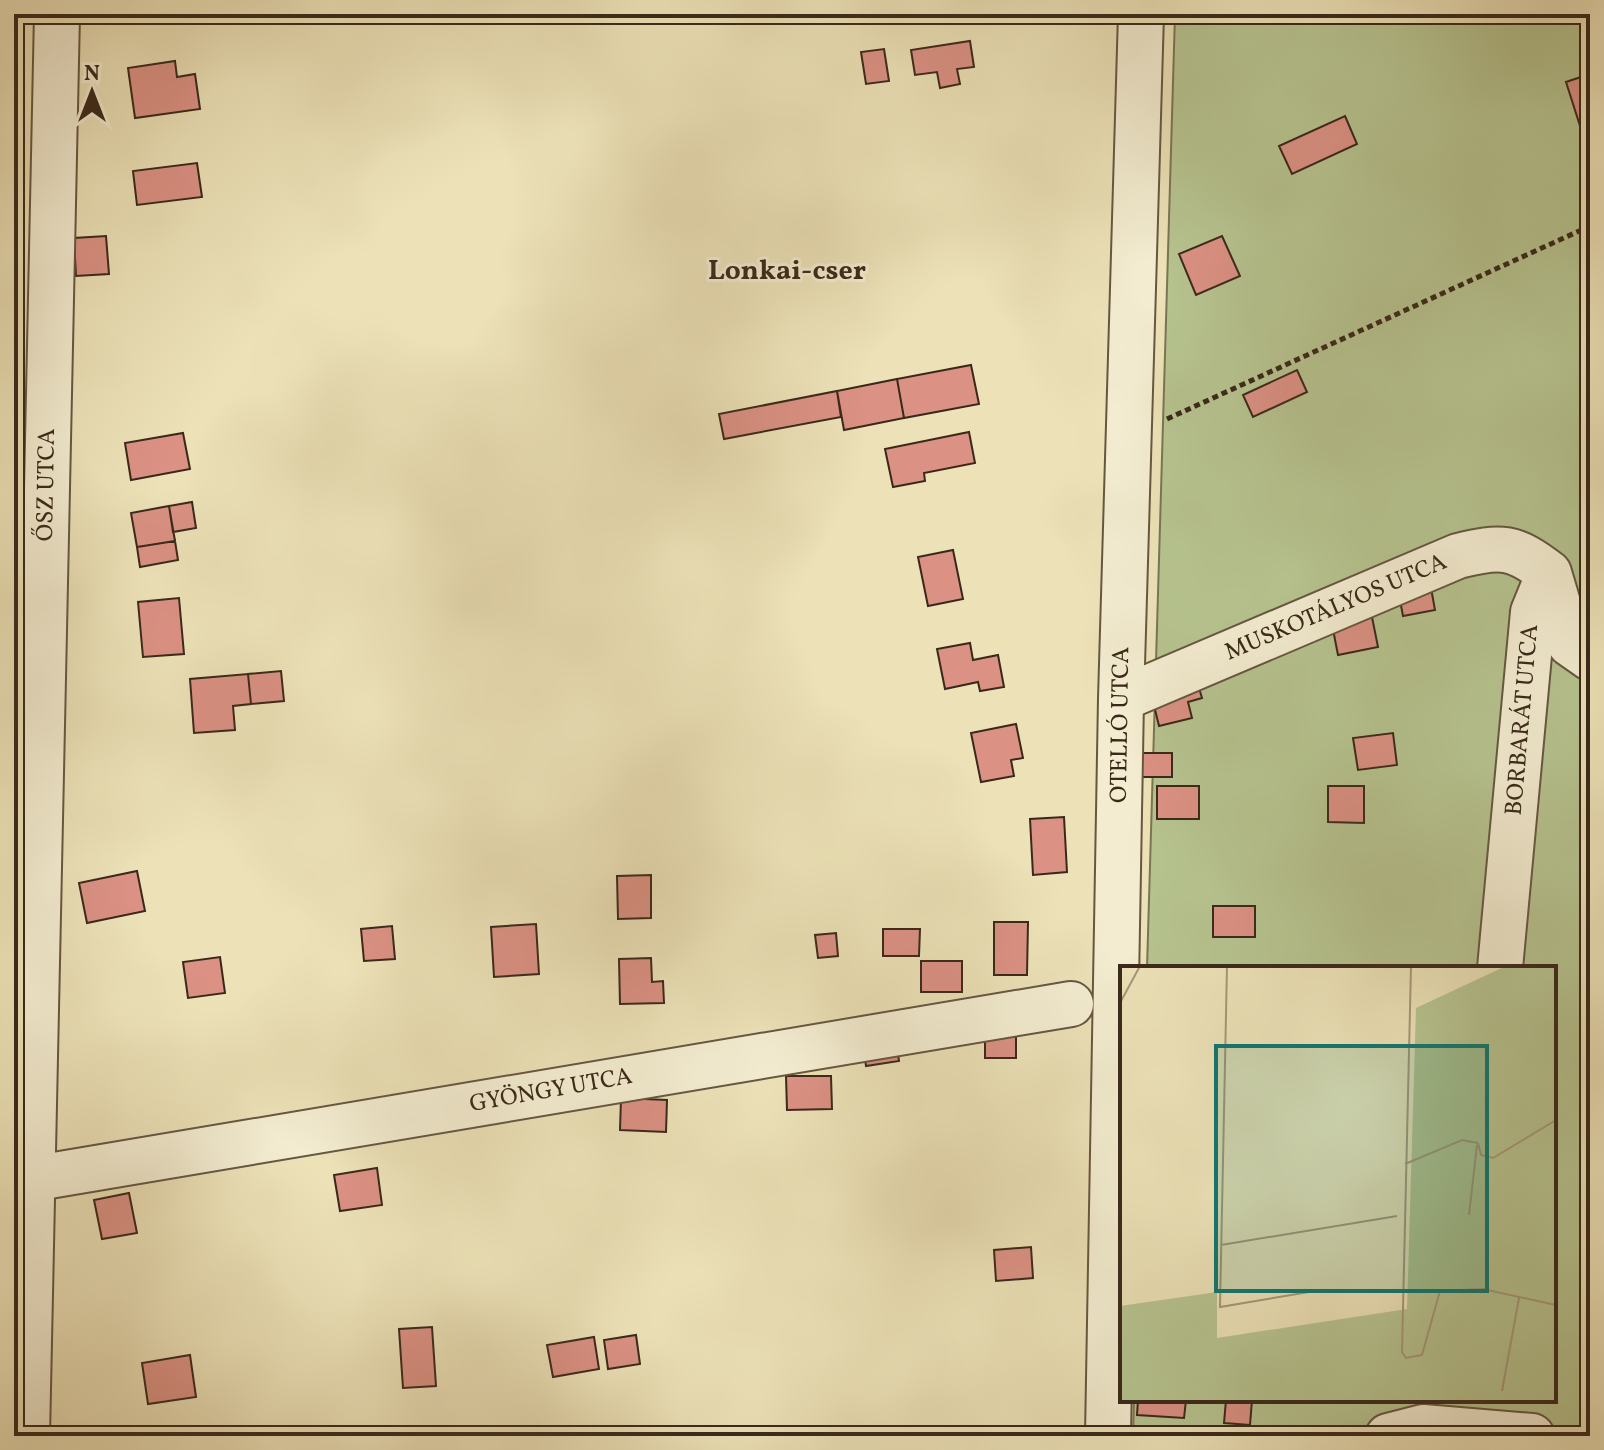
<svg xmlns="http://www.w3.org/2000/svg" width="1604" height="1450" font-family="Vollkorn,serif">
<rect width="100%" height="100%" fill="#ece1b7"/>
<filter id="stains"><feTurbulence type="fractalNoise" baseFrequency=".0025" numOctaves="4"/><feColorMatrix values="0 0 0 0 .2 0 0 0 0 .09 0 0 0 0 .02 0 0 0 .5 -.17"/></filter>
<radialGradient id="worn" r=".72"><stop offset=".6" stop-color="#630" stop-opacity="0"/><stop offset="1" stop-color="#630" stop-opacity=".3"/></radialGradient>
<path fill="#b6c38f" stroke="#787654" stroke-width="2" d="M1175,14H1590V1436H1133L1134,1400H1554V968H1147Z"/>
<path fill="#db9184" stroke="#3a291a" stroke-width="2" d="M970,41L974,67L957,69L960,84L940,88L937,72L915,75L911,50Z
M884,49L889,81L866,84L861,52Z
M175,61L177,77L195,74L200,109L135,118L128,68Z
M1590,74V126L1581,129L1566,82Z
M1345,116L1357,144L1292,174L1279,146Z
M197,163L202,197L137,205L133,171Z
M106,236L109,274L76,276L74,238Z
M1222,236L1240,276L1196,295L1179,254Z
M971,365L979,404L904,418L897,379Z
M1297,370L1307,392L1253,417L1243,395Z
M897,379L904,418L844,430L837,391Z
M837,391L841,417L724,439L719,414Z
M969,432L975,463L924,473L925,481L893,487L885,449Z
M183,433L190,469L131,480L125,443Z
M192,502L196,528L173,532L169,506Z
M169,506L175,541L137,547L131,513Z
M175,541L178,560L140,567L137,547Z
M953,550L963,599L928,606L918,557Z
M1431,588L1435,610L1403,616L1399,595Z
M179,598L184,654L143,657L138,602Z
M1370,607L1378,647L1338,655L1330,614Z
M970,643L973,660L998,655L1004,687L980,691L978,682L945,689L937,649Z
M281,671L284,701L251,704L248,674Z
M248,674L251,704L233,706L235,730L194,733L190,679Z
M1196,678L1202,698L1188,702L1192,718L1159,726L1150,689Z
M1016,724L1023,758L1011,760L1014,776L981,782L971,733Z
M1393,733L1397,765L1358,770L1353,738Z
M1136,753H1172V777H1136Z
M1157,786H1199V819H1157Z
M1328,786H1364V823L1328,822Z
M1064,817L1067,872L1033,875L1030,819Z
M137,871L145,911L87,923L79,883Z
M651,875V918L618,919L617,876Z
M1213,906H1255V937H1213Z
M994,922H1028L1027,975H994Z
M536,924L539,974L494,977L491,927Z
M392,926L395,959L364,961L361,929Z
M883,929H920L919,956H883Z
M836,933L838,956L818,958L815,935Z
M220,957L225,993L188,998L183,962Z
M651,958L652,982L663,981L664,1003L620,1004L619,959Z
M921,961H962V992H921Z
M985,1022H1016V1058H985Z
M896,1040L899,1061L866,1066L863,1045Z
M786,1076H831L832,1109L787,1110Z
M621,1098L667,1100L666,1132L620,1130Z
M377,1168L382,1205L340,1211L334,1175Z
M129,1193L137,1233L102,1239L94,1200Z
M1031,1247L1033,1278L996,1281L994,1250Z
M432,1327L436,1386L403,1388L399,1329Z
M636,1335L640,1364L608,1369L604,1340Z
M594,1337L599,1369L553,1377L547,1345Z
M190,1355L196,1397L148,1404L142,1363Z
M1138,1400H1186L1184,1418L1137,1415Z
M1226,1400H1252L1250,1425L1224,1423Z"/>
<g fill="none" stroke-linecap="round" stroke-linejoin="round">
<g stroke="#665741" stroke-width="48">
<path id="minor" d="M1549,573L1570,644L1590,658
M1121,699L1458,556C1502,545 1514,546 1549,573
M1500,968L1533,612L1549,573
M31,1179L1071,1004
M27,1436L57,14
M1108,1436L1121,699L1141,14
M1388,1436L1423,1427L1532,1436"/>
</g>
<path stroke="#3a291a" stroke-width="5" stroke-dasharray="6 4" stroke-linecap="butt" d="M1167,419L1590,226"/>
<use href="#minor" stroke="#f3ecd0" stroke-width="44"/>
</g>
<g text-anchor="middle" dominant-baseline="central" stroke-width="6" stroke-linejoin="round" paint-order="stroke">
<g font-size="24" fill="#3a291a" stroke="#f3ecd0">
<text transform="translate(47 485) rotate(-89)">ŐSZ UTCA</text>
<text transform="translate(1336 608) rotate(-23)">MUSKOTÁLYOS UTCA</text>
<text transform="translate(1523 720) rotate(-85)">BORBARÁT UTCA</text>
<text transform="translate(1121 725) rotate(-89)">OTELLÓ UTCA</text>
<text transform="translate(551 1091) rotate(-10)">GYÖNGY UTCA</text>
</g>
<g font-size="28" font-weight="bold" fill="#3a291a" stroke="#f3ecd0">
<text x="787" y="271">Lonkai-cser</text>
</g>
</g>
<g transform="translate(1120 966)">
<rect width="436" height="436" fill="#ece1b7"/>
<path d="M386,0H436V436H0V340L97,326V372L287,343L296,42Z" fill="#b6c38f"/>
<path fill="none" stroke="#a59778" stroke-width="2" d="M107,0L100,341L201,324M291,0L282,386L286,392L302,389L320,325L363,323L436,339M0,37L20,0M358,177L361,189L373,192L436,154M285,198L342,174L358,177M349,249L357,179M101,279L277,250M382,425L399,332"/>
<path fill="#0f766e" fill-opacity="0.15" stroke="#0f766e" stroke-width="4" d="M96,80H367V325H96Z"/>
<rect width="436" height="436" fill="none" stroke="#3a291a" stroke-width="4"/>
</g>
<rect width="1604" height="1450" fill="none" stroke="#ece1b7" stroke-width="48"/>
<rect x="16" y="16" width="1572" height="1418" fill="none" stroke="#3a291a" stroke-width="4"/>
<rect x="24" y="24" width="1556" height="1402" fill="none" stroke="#3a291a" stroke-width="2"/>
<g transform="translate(92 92)" stroke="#f3ecd0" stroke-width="6" paint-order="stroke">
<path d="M0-6L14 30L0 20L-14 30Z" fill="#3a291a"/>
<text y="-12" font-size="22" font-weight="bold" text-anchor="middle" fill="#3a291a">N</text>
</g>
<rect width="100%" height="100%" filter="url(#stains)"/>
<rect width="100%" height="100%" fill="url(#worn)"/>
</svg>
